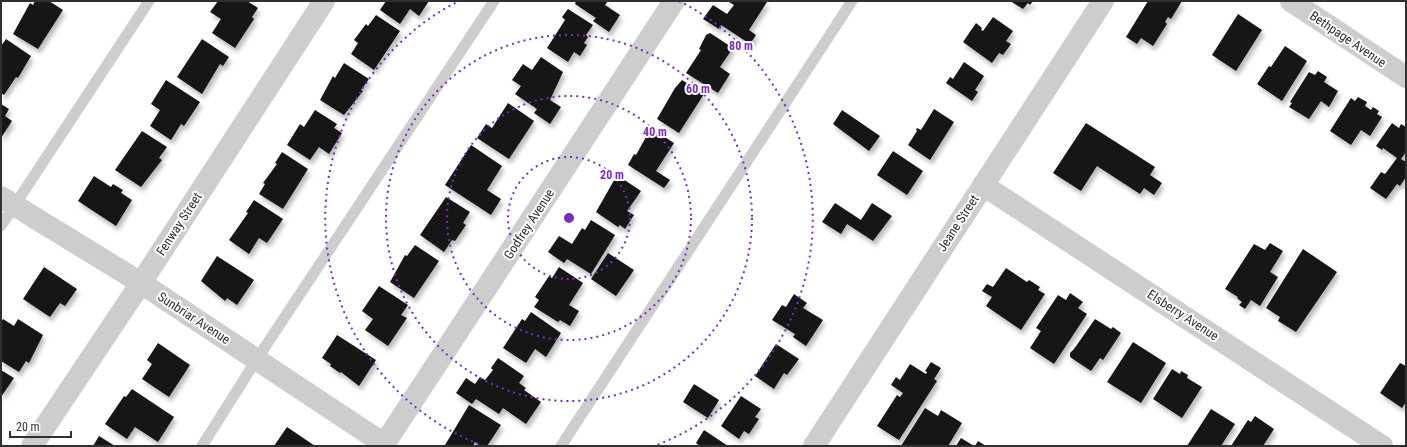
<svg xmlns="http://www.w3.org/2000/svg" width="1407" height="447" font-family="'Roboto Condensed',sans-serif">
<defs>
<filter id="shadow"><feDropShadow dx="2.5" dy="4.5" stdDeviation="2" flood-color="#0004"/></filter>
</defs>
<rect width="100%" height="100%" fill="#fff"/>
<path fill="#171717" filter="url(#shadow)" d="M35,1H49L63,10L38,49L13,34L30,3L33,5Z
M218,1H247L258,8L252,17L254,19L235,48L212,33L221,19L210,12Z
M386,1H429L419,16L410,9L400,24L380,10Z
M576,1H608L605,5L620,15L609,32L593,21L596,18L575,4Z
M730,1L767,2L749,30L756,35L750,44L721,25L719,29L703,19L713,5L727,14L734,5L729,2Z
M1010,1H1033L1030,5L1028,3L1023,9Z
M1148,1H1182L1171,19L1168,17L1165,22L1167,24L1153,46L1141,38L1137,44L1126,37Z
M568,9L593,25L586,35L588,37L584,43L587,45L580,56L574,52L568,62L547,48L565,20L562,17Z
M1238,14L1262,30L1236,71L1212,55Z
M376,15L400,31L374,70L351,54L358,43L354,40L366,24L368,26Z
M993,17L1013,31L1006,41L1011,44L1003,55L999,53L992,63L963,42L976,23L982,28L981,30L983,31Z
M710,33L733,48L720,67L730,74L718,93L686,73L701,50L699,49L706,35Z
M6,39L31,56L18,78L16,77L4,95L1,93V46Z
M202,39L229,57L223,66L220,64L202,94L177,77Z
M1285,46L1307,61L1282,101L1257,84L1269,66L1271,67Z
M541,57L563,72L550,100L561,107L550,124L534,113L537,109L515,94L521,86L512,80L523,64L532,70Z
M964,62L984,76L975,90L978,92L972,101L946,83L950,77L953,79Z
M344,63L369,79L361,90L363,91L344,115L320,100L333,76L335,78Z
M1318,71L1327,77L1324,82L1338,91L1329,107L1321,101L1309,119L1289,107L1292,103L1290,102L1309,72L1315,75Z
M166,80L200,102L184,126L181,124L171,140L150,126L160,110L151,104Z
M682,80L704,94L679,133L657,119L675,88Z
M1358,97L1367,102L1365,106L1371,110L1373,107L1379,111L1377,114L1382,117L1370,136L1361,130L1351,145L1330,131L1351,98L1355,101Z
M508,103L534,121L509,159L477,138L486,124L492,128Z
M1,104L9,109L5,116L12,121L1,138Z
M934,109L954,122L930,160L908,145L917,131L916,130L917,128L921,130Z
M315,110L337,124L334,128L342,133L329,154L319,147L310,160L287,145L300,124L304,127Z
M842,110L880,136L869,151L833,124Z
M1086,123L1155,167L1150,175L1162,183L1154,195L1144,188L1140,194L1097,166L1081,191L1053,173Z
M1392,123L1399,128L1401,124L1406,127V152L1401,159L1406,162V177L1400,186L1397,184L1386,199L1370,188L1381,172L1385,174L1397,158L1383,148L1382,150L1376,146Z
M651,128L674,143L656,171L670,180L664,188L628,165L634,154L636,155Z
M142,131L167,147L159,158L162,160L141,187L115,170Z
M471,145L502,166L487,190L501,199L491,215L445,185Z
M893,151L923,171L907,195L877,175Z
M282,152L308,169L283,209L259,194L265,184L263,183L277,164L275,163Z
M617,175L641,191L627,211L634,215L625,229L620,225L618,227L596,212Z
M94,176L111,187L113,184L123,190L121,193L132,200L116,226L78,201Z
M446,197L470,212L463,223L466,225L455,241L452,240L444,252L420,235Z
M254,200L283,219L267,243L259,238L249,254L229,240L248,213L246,212Z
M835,203L861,220L872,203L892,216L873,241L847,224L841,234L822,222Z
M591,220L615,235L591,274L567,259L564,263L548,252L559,236L572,244L582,228L585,230Z
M1270,243L1283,251L1270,272L1278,277L1260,306L1251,300L1245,309L1239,305L1242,302L1237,298L1238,297L1225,289L1254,244L1265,250Z
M415,245L439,261L414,298L390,282L405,255L407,256Z
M1303,249L1337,272L1296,332L1278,321L1280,317L1266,308Z
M608,253L634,270L616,296L591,279Z
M217,256L254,280L237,305L227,298L225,301L201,281Z
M44,267L77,289L65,306L60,303L50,317L23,299Z
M559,267L583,283L569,305L579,311L570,326L560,320L558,322L534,307L539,300L535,297L549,276L552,278Z
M1006,268L1027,282L1029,280L1040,287L1038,290L1045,294L1021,330L986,306L992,297L982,291L987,284L993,287Z
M379,286L408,305L401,315L407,318L388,346L365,330L373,319L362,311Z
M1070,293L1083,302L1078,308L1087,314L1054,364L1030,348L1041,331L1036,328L1058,295L1066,300Z
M794,294L807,303L803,308L823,320L806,346L793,337L795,334L772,320L782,305L786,307Z
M531,312L561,333L546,357L535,349L526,363L503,348L522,319L525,321Z
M3,319L14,326L18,319L43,335L29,363L26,361L19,372L1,361V322Z
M1095,319L1111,329L1113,327L1121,333L1103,360L1100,358L1091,371L1070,357V353L1074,349Z
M337,335L376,360L359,386L341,372L340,373L330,366L331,364L322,358Z
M1133,342L1166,363L1141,403L1107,382Z
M158,343L190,365L169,397L142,379L152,364L147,360Z
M776,344L799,359L787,375L784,373L774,389L755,376Z
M498,358L524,376L519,383L526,388L524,390L541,402L526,424L503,408L499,414L476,399L472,404L456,393L466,378L475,384L480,377L485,380L493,370L491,368Z
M931,362L941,368L934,379L937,381L899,440L877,426L897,395L900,397L903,393L891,385L896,377L900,380L910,364L926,374L927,372L925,371Z
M1400,363L1406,366V402L1402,408L1380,393Z
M1172,369L1180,374L1181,371L1188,375L1187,378L1202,387L1182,418L1153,399Z
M1,370L14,378L1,397Z
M694,384L719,400L708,418L683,402Z
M132,389L174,417L158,442L135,427L127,439L105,424L124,396L126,397Z
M741,396L761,409L755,417L759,419L749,434L744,431L739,439L721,426Z
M469,405L501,425L487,446H480L475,442L473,446H446L445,445Z
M925,408L938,416L941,410L962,423L948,446H901Z
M1211,409L1235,424L1221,446H1187Z
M1255,416L1274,429L1263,446H1231L1248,420L1251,422Z
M287,427L315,446H274Z
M704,430L728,446H700L696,443Z
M99,436L115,446H93Z
M961,438L974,446H956Z
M978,441L986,446H975Z"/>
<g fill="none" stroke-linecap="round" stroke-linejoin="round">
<path stroke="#cdcdcd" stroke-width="11" d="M1,226L149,1
M202,446L257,359L494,1
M561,446L852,1"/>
<path stroke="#cdcdcd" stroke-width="22" d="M1291,1L1406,77
M983,185L1382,446
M1,197L141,283L384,444
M32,446L141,283L324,1
M383,446L674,1
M814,446L1103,1"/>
</g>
<g fill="none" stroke="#7b2cbf" stroke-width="2" stroke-dasharray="2 4">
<circle cx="569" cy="218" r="61"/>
<circle cx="569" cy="218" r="122"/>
<circle cx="569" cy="218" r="183"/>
<path d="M484 446A243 243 0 0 1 459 1M679 1A243 243 0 0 1 654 446"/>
</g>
<g text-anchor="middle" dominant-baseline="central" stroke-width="4" stroke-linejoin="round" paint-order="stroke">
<g font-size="13" fill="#303030" stroke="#fff">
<text transform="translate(1348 39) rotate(34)">Bethpage Avenue</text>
<text transform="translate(958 223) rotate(-57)">Jeane Street</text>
<text transform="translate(179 224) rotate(-57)">Fenway Street</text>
<text transform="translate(529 224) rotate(-57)">Godfrey Avenue</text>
<text transform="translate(1183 315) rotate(33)">Elsberry Avenue</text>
<text transform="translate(194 318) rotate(33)">Sunbriar Avenue</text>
</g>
</g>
<circle cx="569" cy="218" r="6" fill="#7b2cbf" stroke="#fff" stroke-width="2"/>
<g font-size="12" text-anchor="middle" font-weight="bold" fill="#7b2cbf" stroke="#fff" stroke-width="4" stroke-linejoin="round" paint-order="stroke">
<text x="741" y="50">80 m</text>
<text x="698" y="93">60 m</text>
<text x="655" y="136">40 m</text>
<text x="612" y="179">20 m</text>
</g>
<rect width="1407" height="447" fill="none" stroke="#303030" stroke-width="4"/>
<path d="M10 431v6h61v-6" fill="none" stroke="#303030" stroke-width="2"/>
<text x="16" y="431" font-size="12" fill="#303030" stroke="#ffffff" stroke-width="3" paint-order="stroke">20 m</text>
</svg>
